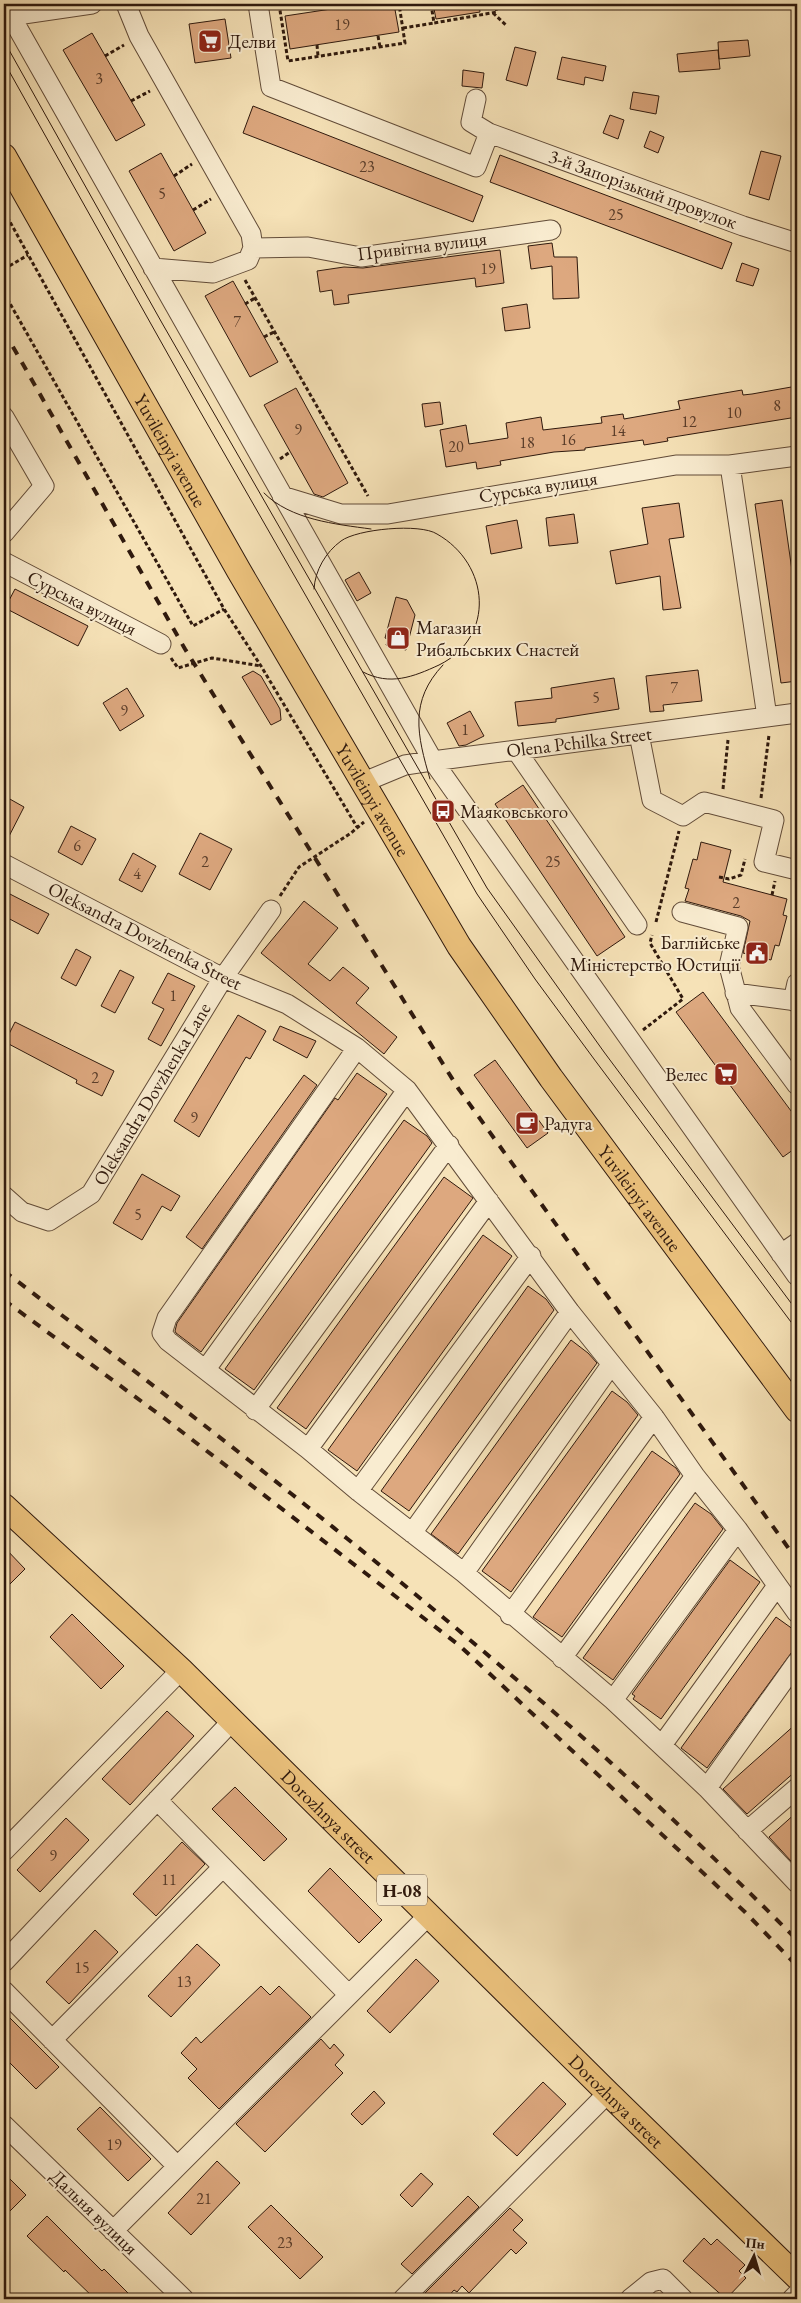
<svg xmlns="http://www.w3.org/2000/svg" width="801" height="2303" font-family="'EB Garamond',serif">
<rect width="100%" height="100%" fill="#f6e2b7"/>
<filter id="stains"><feTurbulence type="fractalNoise" baseFrequency=".004" numOctaves="4"/><feColorMatrix values="0 0 0 0 .2 0 0 0 0 .09 0 0 0 0 .02 0 0 0 .5 -.17"/></filter>
<radialGradient id="worn" r=".72"><stop offset=".6" stop-color="#630" stop-opacity="0"/><stop offset="1" stop-color="#630" stop-opacity=".3"/></radialGradient>
<path fill="#dda87f" stroke="#2f190d" d="M364,4H394L399,32L290,49L285,16Z
M433,4H479L480,12L436,19Z
M225,19L231,58L195,63L189,24Z
M92,33L145,125L116,141L63,50Z
M748,40L750,56L719,59L718,42Z
M515,47L536,52L527,86L506,80Z
M718,50L720,69L679,72L677,54Z
M562,57L606,66L603,81L585,77L584,85L557,79Z
M463,70L484,73L482,88L462,86Z
M633,92L659,96L656,114L630,109Z
M253,106L483,196L473,222L243,133Z
M610,115L624,120L618,139L603,133Z
M650,131L664,137L658,153L644,147Z
M761,151L781,156L769,200L749,194Z
M161,153L206,233L174,251L129,171Z
M500,155L732,243L722,269L490,182Z
M552,243L554,257H577L579,298L553,299L552,266L531,269L528,246Z
M500,250L504,283L476,287L475,278L348,295L349,303L334,305L332,290L320,292L317,271L344,267L363,268Z
M742,263L759,269L753,286L736,281Z
M233,281L278,362L250,377L205,296Z
M527,304L530,328L505,331L502,308Z
M797,386V417L667,438L668,441L644,445L643,440L585,448V450L554,452L500,461L501,465L477,469L476,462L446,467L440,430L466,425L469,444L508,438L506,423L541,417L543,430L602,423L601,417L623,414L624,419L680,409L678,401L742,390L743,395L752,394Z
M296,388L348,483L323,497L314,494L264,405Z
M440,402L443,424L425,427L422,404Z
M782,500L797,606V681L781,683L755,504Z
M679,503L684,537L669,539L681,608L663,610L660,576L616,584L610,551L648,544L642,508Z
M574,514L578,543L549,546L546,518Z
M517,520L522,548L491,554L486,526Z
M359,572L371,593L357,601L345,580Z
M15,589L88,626L78,646L5,608Z
M396,597L407,600L415,615L406,650L386,645L388,639L385,638Z
M698,670L702,701L663,705L664,711L650,712L646,676Z
M253,671L261,676L280,709L281,720L271,725L242,677Z
M614,678L619,709L556,719V722L518,726L515,702L552,698L551,688Z
M127,688L144,716L120,731L103,703Z
M470,711L484,736L466,745L459,746L447,723Z
M523,785L625,937L597,956L495,804Z
M8,798L24,807L4,846V807Z
M71,826L96,839L82,865L58,852Z
M200,833L232,849L210,890L179,874Z
M701,842L731,850L723,882L787,899L783,915L787,916L779,946L775,945L771,960L743,953L750,921L741,916L685,901L689,889L685,888L693,859L697,860Z
M133,853L156,866L142,892L119,880Z
M4,891L49,914L38,934L4,916Z
M304,901L338,928L308,964L330,981L343,967L369,988L356,1003L397,1037L384,1054L261,953Z
M76,949L91,957L76,986L61,978Z
M120,970L134,977L115,1013L101,1006Z
M168,973L195,986L161,1046L148,1039L164,1009L152,1003Z
M703,992L797,1119V1147L783,1157L676,1012Z
M238,1015L266,1031L250,1059L246,1057L199,1137L174,1121Z
M15,1022L114,1071L102,1096L76,1083L77,1080L5,1042Z
M280,1026L316,1041L307,1058L273,1040Z
M495,1060L548,1133L527,1148L474,1075Z
M357,1073L387,1094L201,1352L176,1333L175,1331L177,1323L335,1098L338,1100Z
M304,1075L317,1085L202,1249L186,1237Z
M404,1120L427,1136L432,1143L254,1390L225,1369Z
M142,1174L180,1196L171,1211L162,1206L142,1240L113,1223Z
M444,1177L473,1198L306,1429L277,1408Z
M483,1235L512,1256L357,1471L328,1450Z
M528,1286L546,1299L554,1310L409,1511L381,1491Z
M571,1340L588,1353L597,1363L458,1554L431,1534Z
M612,1391L627,1402L638,1415L511,1592L482,1571Z
M652,1451L676,1468L680,1474L562,1637L533,1617Z
M695,1503L711,1514L723,1529L613,1680L583,1658Z
M4,1547L25,1569L4,1590Z
M730,1560L760,1582L661,1719L633,1699L635,1696L632,1694Z
M72,1614L124,1666L101,1689L50,1637Z
M776,1617L797,1632V1645L707,1768L681,1748Z
M167,1711L194,1736L130,1805L102,1779Z
M797,1723V1770L747,1814L723,1789Z
M235,1787L287,1839L264,1861L212,1809Z
M797,1812V1855L791,1861L769,1837Z
M66,1818L89,1840L40,1892L17,1870Z
M182,1842L205,1864L156,1916L133,1894Z
M330,1868L382,1920L359,1943L308,1891Z
M95,1930L118,1952L69,2004L46,1982Z
M197,1944L220,1965L171,2017L148,1996Z
M416,1959L439,1981L390,2033L367,2011Z
M261,1986L270,1995L279,1986L311,2017L219,2109L188,2078L197,2069L181,2053L196,2037L201,2043Z
M4,2012L59,2067L36,2089L4,2057Z
M321,2039L330,2049L334,2044L344,2055L335,2065L343,2073L265,2152L236,2124Z
M543,2082L566,2104L517,2156L493,2134Z
M374,2091L385,2103L362,2125L351,2114Z
M100,2107L151,2159L128,2181L77,2129Z
M217,2161L240,2183L191,2235L168,2213Z
M4,2173L26,2195L4,2217Z
M421,2173L433,2184L412,2207L400,2195Z
M468,2196L479,2207L412,2274L401,2264Z
M271,2205L323,2257L300,2279L248,2227Z
M510,2208L523,2220L513,2230L527,2243L516,2254L511,2249L469,2293L462,2286L457,2292L454,2290L446,2299H419Z
M47,2216L102,2271L104,2269L134,2299H95L65,2270L64,2272L27,2236Z
M704,2238L711,2245L717,2239L745,2265L739,2271L746,2278L726,2299L683,2261Z"/>
<g fill="none" stroke-linecap="round" stroke-linejoin="round">
<g stroke="#614b38" stroke-width="21">
<path id="minor" d="M4,4L433,761L797,1276
M126,4L139,36L251,234L253,248
M258,4L271,87L476,167L489,133
M10,16L92,4
M476,99L471,122L489,133L743,226L797,243
M153,268L213,273L248,260L253,248L308,247L361,257L551,230
M4,417L44,486L4,533
M730,465L767,717
M282,496L341,514H388L676,465H730L797,456
M4,562L161,644
M639,734L652,800L683,816L704,802L774,820L764,862L797,870
M516,750L637,925
M364,782L405,765L425,762L797,713
M4,864L223,978L287,1004L357,1048L407,1090L570,1312L654,1417L695,1476L738,1530L797,1613
M682,912L738,927L729,966L740,1008L797,1085
M735,993L797,1001
M793,1001L797,983
M357,1048L167,1318L162,1333L168,1341L308,1449L358,1491L464,1573L613,1700L707,1788L797,1883
M4,1196L22,1212L49,1221L91,1194L223,978L271,910
M781,1254L797,1243
M206,1369L407,1090
M255,1410L449,1145
M308,1449L489,1201
M358,1491L531,1256
M412,1533L570,1312
M464,1573L611,1365
M510,1615L654,1417
M562,1658L695,1476
M613,1700L738,1530
M662,1745L777,1586
M707,1788L797,1662
M157,1800L349,1995
M747,1831L797,1788
M4,1851L181,1670
M4,1962L232,1721
M4,1991L177,2166
M52,2040L223,1867
M4,2125L184,2299
M113,2231L428,1916
M403,2299L608,2093
M630,2299L651,2282L663,2279L683,2299
M792,2299L797,2294"/>
</g>
<g stroke="#2f190d" stroke-width="26">
<g id="major">
<path id="s1" d="M4,156L239,571L459,946L551,1078L797,1410"/>
<path id="s2" d="M4,1506L181,1670L608,2093L797,2277"/>
</g>
</g>
<path stroke="#2f190d" stroke-width="3" stroke-dasharray="4 2.5" stroke-linecap="butt" d="M279,4L288,61L405,43L399,4
M431,4L434,23L497,12L495,4
M493,13L507,26
M403,28L434,23
M378,36L380,47
M317,45L318,56
M105,56L124,45
M131,101L150,91
M174,176L192,164
M193,210L211,199
M4,211L224,609L261,666L357,827
M4,269L28,255
M245,280L368,496
M4,293L193,626L224,609
M245,304L255,298
M264,337L274,332
M280,459L290,452
M171,658L178,668L212,658L261,666
M723,789L728,740
M761,798L769,735
M719,877L729,879L741,875L745,859
M772,895L775,881
M280,896L299,867L351,833L364,822
M656,922L679,831
M643,1030L683,999L650,943L652,935"/>
<use href="#minor" stroke="#f9ecd0" stroke-width="19"/>
<use href="#major" stroke="#ebc17c" stroke-width="24"/>
<path stroke="#2f190d" stroke-width="1" d="M4,41L162,323L487,888L604,1052L797,1311
M4,62L197,406L477,894L535,979L594,1059L797,1330
M264,493C291,520 335,524 371,529
M314,589C315,570 326,552 341,541C357,529 420,523 437,534C490,564 496,637 439,665C413,677 390,686 363,672
M430,779C417,735 409,701 443,665"/>
<path stroke="#2f190d" stroke-width="4" stroke-dasharray="9 9" stroke-linecap="butt" d="M4,331L185,649L458,1088L797,1560
M4,1271C279,1481 553,1693 797,1940
M4,1300L164,1418L460,1646L745,1912L797,1966"/>
</g>
<defs>
<g id="supermarket-square" transform="scale(1.25)"><rect x="-9" y="-9" width="18" height="18" rx="4" fill="#8f2418" stroke="#f9ecd0"/><path d="M-6-5.5h2.5l.6 2H6L4.5 2H-2.5L-4.4-4H-6ZM-1.5 3.2a1.3 1.3 0 1 0 .1 0ZM3 3.2a1.3 1.3 0 1 0 .1 0Z" fill="#fff"/></g>
<g id="shop-square" transform="scale(1.25)"><rect x="-9" y="-9" width="18" height="18" rx="4" fill="#8f2418" stroke="#f9ecd0"/><path d="M-5-2.5h2.3a2.7 3.5 0 0 1 5.4 0H5L5.5 6h-11ZM-1.5-2.5h3a1.5 2.3 0 0 0-3 0Z" fill="#fff"/></g>
<g id="bus-square" transform="scale(1.25)"><rect x="-9" y="-9" width="18" height="18" rx="4" fill="#8f2418" stroke="#f9ecd0"/><path d="M-5-6H5V4H4V6H2V4H-2V6H-4V4H-5ZM-3.5-4V0h7V-4ZM-3.5 1.2v1.5H-2V1.2ZM2 1.2v1.5H3.5V1.2Z" fill="#fff"/></g>
<g id="civic-square" transform="scale(1.25)"><rect x="-9" y="-9" width="18" height="18" rx="4" fill="#8f2418" stroke="#f9ecd0"/><path d="M-.6-6.5H3V-4.5H.6V-3L4-1V1h2V6H-6V1h2V-1L-.6-3ZM-1.2 2.5V6h2.4V2.5Z" fill="#fff"/></g>
<g id="cafe-square" transform="scale(1.25)"><rect x="-9" y="-9" width="18" height="18" rx="4" fill="#8f2418" stroke="#f9ecd0"/><path d="M-5.5-4.5H6V0H3Q3 3.5 0 3.5H-2.5Q-5.5 3.5-5.5 0ZM3-3.2v2h1.7v-2ZM-6 4.5H4V6H-6Z" fill="#fff"/></g>
</defs>
<g fill-rule="evenodd">
<use href="#supermarket-square" x="210" y="41"/>
<use href="#shop-square" x="398" y="638"/>
<use href="#bus-square" x="443" y="811"/>
<use href="#civic-square" x="757" y="953"/>
<use href="#supermarket-square" x="726" y="1074"/>
<use href="#cafe-square" x="527" y="1123"/>
</g>
<g text-anchor="middle" dominant-baseline="central" stroke-width="4" stroke-linejoin="round" paint-order="stroke">
<g font-size="16" fill="#5a3d2a">
<text x="342" y="24">19</text>
<text x="99" y="78">3</text>
<text x="367" y="166">23</text>
<text x="162" y="193">5</text>
<text x="616" y="214">25</text>
<text x="488" y="268">19</text>
<text x="237" y="321">7</text>
<text x="777" y="405">8</text>
<text x="734" y="412">10</text>
<text x="689" y="421">12</text>
<text x="298" y="429">9</text>
<text x="618" y="430">14</text>
<text x="568" y="439">16</text>
<text x="527" y="442">18</text>
<text x="456" y="446">20</text>
<text x="674" y="687">7</text>
<text x="596" y="697">5</text>
<text x="124" y="710">9</text>
<text x="465" y="729">1</text>
<text x="77" y="845">6</text>
<text x="205" y="861">2</text>
<text x="553" y="861">25</text>
<text x="137" y="873">4</text>
<text x="736" y="902">2</text>
<text x="173" y="995">1</text>
<text x="95" y="1077">2</text>
<text x="194" y="1117">9</text>
<text x="138" y="1214">5</text>
<text x="53" y="1855">9</text>
<text x="169" y="1879">11</text>
<text x="82" y="1967">15</text>
<text x="184" y="1981">13</text>
<text x="114" y="2144">19</text>
<text x="204" y="2198">21</text>
<text x="285" y="2242">23</text>
</g>
<rect fill="#f9ecd0" stroke="#6c5848" stroke-width="1" x="377" y="1874.5" width="50" height="31" rx="4"/>
<g font-size="18" font-weight="bold" fill="#2f190d">
<text x="402" y="1890">Н-08</text>
</g>
<g font-size="19" fill="#2f190d" stroke="#f9ecd0" text-anchor="start">
<text x="228" y="41">Делви</text>
<text x="416" y="627">Магазин<tspan x="416" dy="22">Рибальських Снастей</tspan></text>
<text x="460" y="811">Маяковського</text>
<text x="740" y="942" text-anchor="end">Баглійське<tspan x="740" dy="22">Міністерство Юстиції</tspan></text>
<text x="708" y="1074" text-anchor="end">Велес</text>
<text x="544" y="1123">Радуга</text>
</g>
<g font-size="19" fill="#2f190d" stroke="#f9ecd0">
<text transform="translate(643 189) rotate(20)">3-й Запорізький провулок</text>
<text transform="translate(422 246) rotate(-7)">Привітна вулиця</text>
<text stroke="none"><textPath href="#s1" startOffset="338">Yuvileinyi avenue</textPath></text>
<text transform="translate(538 487) rotate(-9)">Сурська вулиця</text>
<text transform="translate(82 603) rotate(27)">Сурська вулиця</text>
<text transform="translate(579 742) rotate(-7)">Olena Pchilka Street</text>
<text stroke="none"><textPath href="#s1" startOffset="742">Yuvileinyi avenue</textPath></text>
<text transform="translate(145 936) rotate(27)">Oleksandra Dovzhenka Street</text>
<text transform="translate(152 1094) rotate(-59)">Oleksandra Dovzhenka Lane</text>
<text stroke="none"><textPath href="#s1" startOffset="1222">Yuvileinyi avenue</textPath></text>
<text stroke="none"><textPath href="#s2" startOffset="449">Dorozhnya street</textPath></text>
<text stroke="none"><textPath href="#s2" startOffset="854">Dorozhnya street</textPath></text>
<text transform="translate(94 2212) rotate(44)">Дальня вулиця</text>
</g>
</g>
<rect width="801" height="2303" fill="none" stroke="#f6e2b7" stroke-width="20"/>
<rect x="5" y="5" width="791" height="2293" fill="none" stroke="#2f190d" stroke-width="2.5"/>
<rect x="10" y="10" width="781" height="2283" fill="none" stroke="#2f190d"/>
<g transform="translate(754 2256) rotate(5)" stroke="#f9ecd0" stroke-width="4" paint-order="stroke">
<path d="M0-4L9 19L0 12L-9 19Z" fill="#2f190d"/>
<text y="-8" font-size="14" font-weight="bold" text-anchor="middle" fill="#2f190d">Пн</text>
</g>
<rect width="100%" height="100%" filter="url(#stains)"/>
<rect width="100%" height="100%" fill="url(#worn)"/>
</svg>
